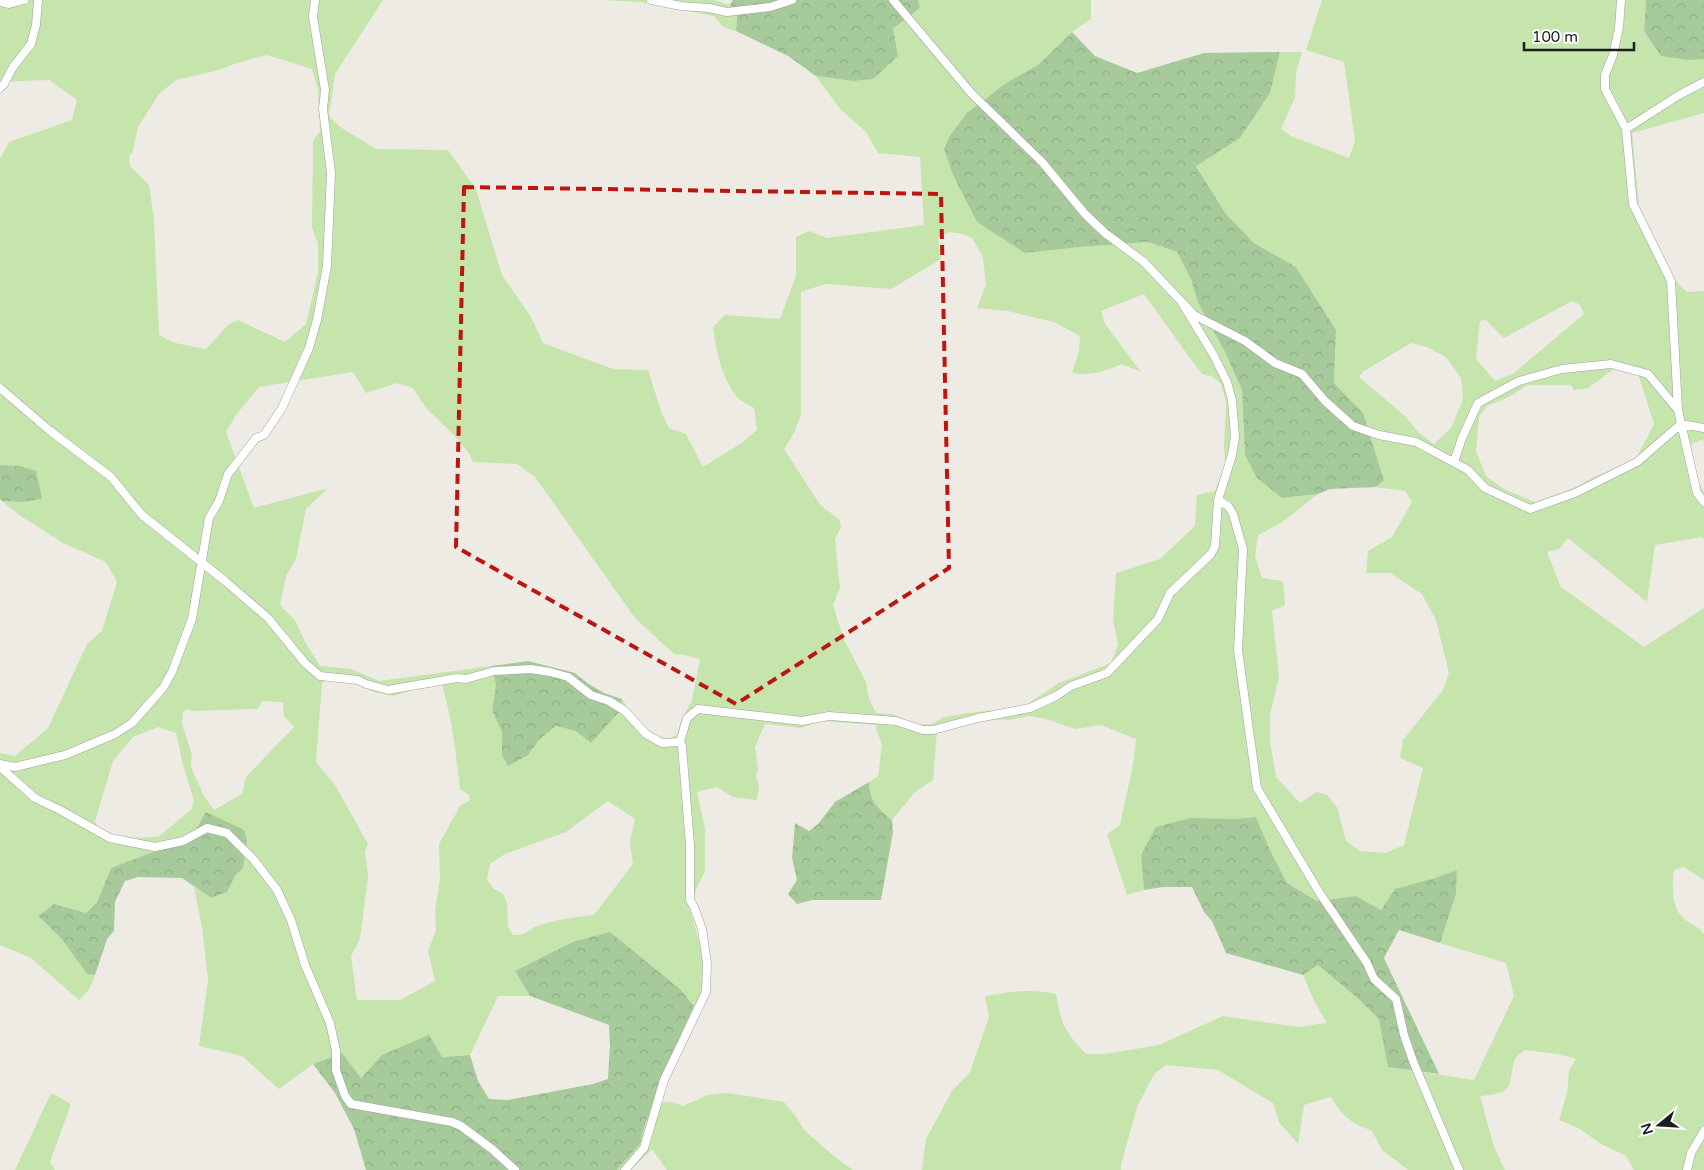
<svg xmlns="http://www.w3.org/2000/svg" width="1704" height="1170" font-family="'Varela Round',sans-serif">
<defs>
<pattern id="forest-crowns" width="20" height="18" patternUnits="userSpaceOnUse" patternTransform="scale(1.25)"><rect width="20" height="18" fill="#a7ca9b"/><path d="M2 6a3 3 0 1 1 6 0M12 15a3 3 0 1 1 6 0" fill="none" stroke="#8fad85"/></pattern>
</defs>
<rect width="100%" height="100%" fill="#eeebe4"/>
<path fill="#c5e5ac" fill-rule="evenodd" d="M0,0H383L335,74L329,116L340,127L376,149L448,150L476,189L502,275L531,317L543,343L613,369L648,370L661,411L669,428L686,434L703,467L743,442L757,430L754,408C749,405 742,402 738,398C722,380 716,350 713,327L725,315L780,319L796,276V237L809,231L827,238L924,225L920,157L878,153L866,132L840,109L816,76L853,81L893,29L920,8L918,0H1091V19L1072,32L1038,65L1006,83L981,102L949,137L944,149L953,175L1025,253L1080,247L1148,242L1177,252L1191,279L1198,303L1225,352L1242,390L1245,455L1282,498L1318,494L1281,523L1258,535L1255,556L1262,578L1283,581L1285,605L1272,611L1279,677L1270,715V741L1276,777L1300,803L1317,792L1327,795L1337,807L1346,841L1360,851L1386,853L1404,845L1423,768L1400,758L1403,740L1443,690L1449,673L1436,620L1422,594L1390,573H1366L1368,551L1392,537L1412,502L1405,491L1376,487L1384,479L1363,413L1334,383L1336,330L1296,267L1254,243L1226,214L1196,165L1240,138L1270,93L1280,52H1302L1296,73L1295,97L1281,129L1291,136L1349,158L1355,141L1344,62L1306,50L1322,0H1646L1644,31L1687,60L1704,59V113L1632,133L1639,206L1660,253L1675,280L1687,292L1704,291V441L1701,440L1691,444L1697,480L1704,492V540L1702,537L1655,545L1647,602L1568,538L1559,549L1547,552L1561,587L1644,647L1704,608V880L1684,867L1674,870C1672,885 1671,909 1685,920C1692,925 1700,927 1704,935V1170H1634L1626,1156L1601,1144L1580,1129L1559,1120L1567,1093L1569,1070L1576,1059L1558,1054L1525,1050C1522,1052 1518,1055 1516,1058C1510,1067 1514,1085 1504,1091C1497,1095 1488,1095 1480,1096L1494,1147L1505,1170H1408L1382,1150L1372,1131C1349,1121 1344,1119 1331,1097L1304,1105L1298,1144L1279,1122L1273,1103L1218,1070L1166,1065L1154,1074L1137,1107L1121,1165V1170H922L926,1139L952,1091L970,1072L989,1017L985,996C1008,992 1032,988 1056,994C1061,1024 1065,1032 1086,1054H1105L1159,1045L1223,1016L1298,1027L1327,1023L1315,1003L1303,975L1318,965L1355,996L1379,1019L1389,1067L1474,1080L1514,996L1506,963L1440,943L1456,894L1457,870L1432,879L1381,910L1356,896L1317,901L1287,883L1270,850L1256,817L1234,819L1141,855L1144,890L1127,895L1107,834L1120,825L1133,765L1136,739L1101,725L1075,729L1046,719L1029,716L1009,720L982,719L937,731L933,780L914,793L892,820C877,807 870,802 869,782L878,776L882,745L875,725L821,721L801,728L765,724L755,747L758,770L756,776L759,786L757,800L733,797L717,787L697,792L705,828V871L696,889L694,899L688,904C696,930 709,966 701,992C700,997 697,1002 694,1006L681,990L515,971L530,996H498L470,1055L442,1057L382,1055L361,1078L341,1053L313,1064L279,1089L242,1056L199,1046L208,980L202,927L194,887L211,898L227,892L235,876L243,868L193,837L111,868L97,902L86,913L54,904L38,916L61,938L87,974L95,975L89,990L79,1000L31,958L0,945V753L15,756L48,728L87,644L102,631L117,582L106,562L63,543L18,514L2,501L23,502L42,499L19,466L0,465V159L9,142L72,120L77,100L49,80L0,82ZM267,55L312,69L318,89L320,131L313,141L312,228L318,243V272L306,324L285,342L238,320L228,325L206,349L175,343L159,335L154,219L149,185L130,166L129,157L133,151L138,127L159,94L176,80L219,70L234,64ZM949,232L963,234L972,238L983,257L986,285L977,308L1008,311L1054,322L1080,336L1079,351L1072,373C1091,376 1105,371 1122,364L1141,372L1105,324L1101,311L1144,294L1197,368L1202,374L1213,377L1221,384L1226,402L1224,448L1225,464L1215,491L1197,495L1195,526L1160,559L1116,573L1113,620L1118,644L1111,663L1059,683L1023,707L968,713L944,717L932,724L916,725L893,714L876,713L869,699L866,682L844,640L833,605L840,588L835,539L841,527L839,519L821,506L784,449L794,433L801,415V292L825,284L891,289L941,259L938,238ZM1572,301L1579,304L1584,314L1514,373L1495,381L1476,359L1480,321L1486,320L1504,338ZM1411,343L1427,347L1446,357L1461,378L1463,399L1451,428L1434,444L1418,432L1405,416L1359,377L1364,371ZM1614,369L1634,373L1639,377L1654,424L1636,459L1594,477L1574,488L1535,502L1504,489L1486,476L1476,451L1479,417L1487,406L1507,398L1528,385H1571L1574,390L1588,388ZM353,372L366,393L397,383L413,388L426,408L451,432L469,453L473,462L517,464L535,477L635,618L674,654L684,655L700,659L692,700L680,723L677,735L667,739L651,734L632,714L622,699L620,711L576,731L556,726L540,739L528,755H502V732L492,710L496,685L492,666L379,681L351,669L320,666L305,642L295,620L280,605L286,576L296,559L306,509L328,488L254,508L226,432L236,415L259,387ZM326,679L355,683L374,692L393,696L416,689L442,685C452,718 456,754 460,789L469,795L470,800L460,806L439,844L440,879L435,910L436,930L428,951L435,981L400,1000H357L351,956L360,939L368,876L365,852L368,844L335,785L316,762L322,683ZM262,701L283,702L284,716L294,727L246,777L242,794L214,810L204,796L191,767L192,755L182,724L183,712L188,709L193,711L258,709ZM158,727L176,733L183,765L194,801L191,810L158,837L121,838L99,829L95,821L113,761L133,737ZM608,801L635,819L630,842L633,864L594,915C577,917 550,920 535,927C525,932 526,935 513,935L508,927L507,903L503,894L494,889L487,880L490,864L505,854L566,832Z
M602,0H714L730,5L737,17L736,31L723,27L714,16L641,2Z
M51,1093L71,1104L50,1162L55,1170H15Z
M728,1093L784,1102L797,1118L804,1130L836,1158L853,1170H667L652,1149L631,1170H617L640,1144L645,1124L655,1103L672,1102L683,1106L708,1095Z"/>
<path fill="url(#forest-crowns)" d="M733,0H918L920,8L893,29L898,56L873,79L853,81L816,76L788,56L736,31L737,17L730,5Z
M1646,0H1704V59L1687,60L1661,56L1644,31Z
M1072,32L1095,56L1137,73L1204,53L1280,52L1270,93L1240,138L1196,166L1226,214L1254,243L1296,267L1336,330L1334,383L1363,413L1384,480L1376,487L1330,489L1318,494L1282,498L1257,478L1245,455L1242,390L1225,352L1198,303L1191,279L1177,252L1148,242L1080,247L1025,253L977,222L953,175L944,149L949,137L967,113L1006,83L1038,65Z
M0,465L19,466L36,471L42,499L23,502L2,501L0,499Z
M528,661L575,673L587,683L604,693L622,699L620,711L591,743L576,731L556,726L540,739L528,755L508,766L502,755V732L492,710L496,685L492,666Z
M869,782C870,802 877,807 892,820L893,832L881,900H812L797,904L788,894L797,880L792,858L795,823L809,831L818,824L835,802Z
M206,812L244,830L247,840L243,868L235,876L227,892L211,898L182,878L138,877L125,881L115,902L114,931L107,939L95,975L87,974L61,938L38,916L54,904L86,913L97,902L111,868L192,837Z
M1256,817L1270,850L1287,883L1317,901L1356,896L1381,910L1395,889L1432,879L1457,870L1456,894L1440,943L1399,930L1384,958L1439,1074L1388,1067L1379,1019L1355,996L1318,965L1303,975L1226,953L1212,921L1204,912L1192,887H1163L1144,890L1141,855L1156,827L1190,818L1234,819Z
M610,932L681,990L694,1006L656,1090L655,1103L645,1124L640,1144L617,1170H366L354,1129L335,1093L313,1064L342,1053L361,1078L382,1055L429,1035L442,1057L470,1055L478,1081L489,1099L508,1100L593,1084L608,1079L610,1045L609,1025L530,996L515,971L575,941Z"/>
<g fill="none" stroke-linecap="round" stroke-linejoin="round">
<g stroke="#a1a1a1" stroke-width="9">
<path id="minor" d="M651,0L681,6L709,8L727,12L770,7L792,0
M893,0L971,93L1042,162L1085,214L1105,233L1144,262L1194,315L1245,341L1275,363L1302,374L1325,401L1353,426L1379,435L1416,442L1468,470L1485,488L1530,509L1575,493L1637,462L1681,424L1704,428
M1621,0L1619,28L1613,55L1605,75V89L1626,129L1633,204L1671,281L1678,410L1697,493L1704,502
M0,2L9,4L24,0
M0,88L4,84L13,67L31,44L36,25L38,0
M1626,129L1679,95L1704,82
M0,388L49,430L111,477L142,515L225,581L268,618L305,663L320,676L358,680L366,684L388,690L457,678L466,679L494,671L531,669L550,672L568,677L591,695L609,701L625,711L646,734L662,743L680,742L687,718L698,709L802,721L829,716L896,721L923,730H933L978,718L1030,708L1056,696L1071,686L1107,673L1158,619L1170,593L1211,554L1215,546L1218,500L1232,455L1235,437L1232,400L1227,382L1213,354L1182,303
M1454,462L1462,438L1478,403L1519,381L1562,369L1611,364L1648,374L1678,410
M1218,500L1228,506L1233,514L1243,549L1238,650L1257,788L1319,892L1367,963L1374,979L1396,999L1404,1035L1413,1061L1459,1170
M0,764L15,767L65,755L115,734L132,723L163,688L172,672L192,619L209,518L219,501L228,474L256,438L264,435L282,408L309,348L317,320L327,266L331,173L323,109L325,90L313,17L315,0
M0,767L35,798L60,810L110,838L155,847L183,841L207,828L227,833L254,860L277,890L291,920L305,965L330,1023L336,1051V1070L345,1096L351,1104L452,1122L461,1126L492,1149L515,1170
M625,1170L644,1148L664,1080L706,992L707,963L702,929L694,907L690,900V845L682,746L680,742
M1687,1170L1691,1153L1704,1131"/>
</g>
<use href="#minor" stroke="#fff" stroke-width="8"/>
</g>
<path fill="none" stroke="#bc160e" stroke-width="4" stroke-dasharray="10 6" stroke-linejoin="round" d="M464,187L941,194L949,568L736,704L456,547Z"/>
<g transform="translate(1659 1125) rotate(252)" stroke="#ffffff" stroke-width="4" paint-order="stroke">
<path d="M0-4L9 19L0 12L-9 19Z" fill="#1d1d1d"/>
<text y="-8" font-size="14" font-weight="bold" text-anchor="middle" fill="#1d1d1d">N</text>
</g>
<path d="M1524 42v8h110v-8" fill="none" stroke="#1d1d1d" stroke-width="2.5"/>
<text x="1532" y="42" font-size="15" fill="#1d1d1d" stroke="#ffffff" stroke-width="4" paint-order="stroke">100 m</text>
</svg>
